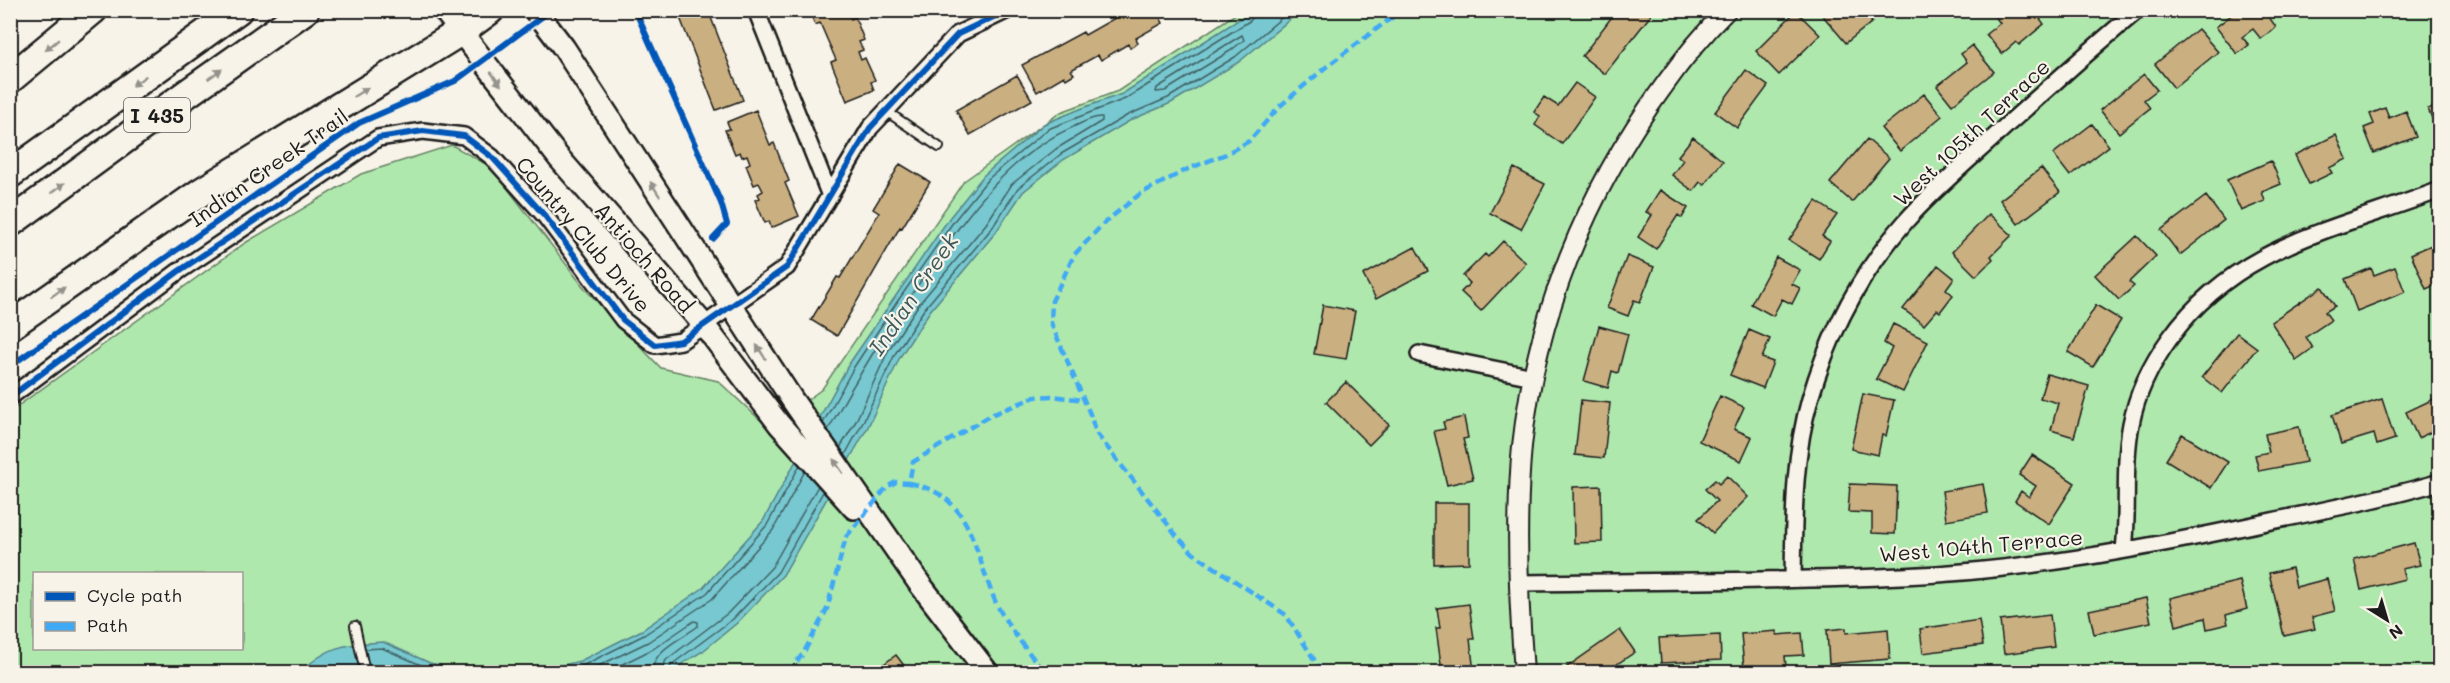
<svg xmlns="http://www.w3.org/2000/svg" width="2450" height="683" font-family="Mali,sans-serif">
<rect width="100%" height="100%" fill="#f7f3e8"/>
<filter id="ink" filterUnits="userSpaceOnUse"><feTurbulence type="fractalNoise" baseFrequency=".0167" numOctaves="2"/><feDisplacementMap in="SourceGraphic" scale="12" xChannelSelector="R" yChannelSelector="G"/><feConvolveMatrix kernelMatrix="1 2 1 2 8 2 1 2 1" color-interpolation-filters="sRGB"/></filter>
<g filter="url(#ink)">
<path fill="#afe8ad" stroke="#668264" stroke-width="1.5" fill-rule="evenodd" d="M1240,11H2439V672H11V411L245,243L361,174L452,145L491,167L586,290L661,368L718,381L769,428L822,389L964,181L1061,112L1118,91ZM34,574H242V648H34Z"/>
<path fill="#77c8d0" stroke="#538388" stroke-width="1.5" d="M1252,11H1300L1239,62L1171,103L1131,120L1063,160L1023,192L996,232L930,311L900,357L868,427L783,575L737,623L703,651L669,672H534L580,661L642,630L703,588L763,521L849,364L950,217L984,175L1044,124L1085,107L1122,94Z
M383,642L430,663L468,672H300C331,644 343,645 383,642Z"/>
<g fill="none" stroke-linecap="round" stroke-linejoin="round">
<path stroke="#406164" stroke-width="1.5" d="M1242,35L1244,40L1230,51L1165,91L1156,92L1157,88Z
M823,423L854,367L897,302L954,221L988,179L1048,129L1125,99L1251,20L1255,10
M828,430C858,375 891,323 927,272C966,217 1008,155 1073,127C1082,123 1093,116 1102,117V121L1056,149L1012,184L986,224L919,304L888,351L856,421L840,448
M845,455L862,424L895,354L925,308L992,228L1018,188L1061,154L1128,115L1168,98L1235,57L1291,10
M365,649L382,648L428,668L444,672
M558,672L582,666L644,635L707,593L767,525L800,465
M586,672L648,642L712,599L773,530L805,471
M606,672L653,649L694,621L698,622V626C682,639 653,649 652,672
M661,672L666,660L728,613L772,567L818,486
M669,672L671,665L733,619L778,572L823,492"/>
</g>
<path fill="#caaf80" stroke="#1c1c1c" stroke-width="1.5" d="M677,10H708L743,100L716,110Z
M809,10H841L842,14L848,11L851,19L855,17L864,40L859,42L863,50L858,52L861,60L865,58L875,80L871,82L874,90L847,101L831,62L836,60L820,23L815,25Z
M1119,10L1121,14L1128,10H1156L1163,23L1136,38L1138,43L1130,48L1128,44L1101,60L1098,55L1071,70L1074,74L1066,79L1064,76L1037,92L1022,65L1083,32L1085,35L1115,18L1111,11Z
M1617,10H1646L1651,15L1605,74L1582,56Z
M1818,10H1878L1869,18L1872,22L1846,43Z
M1997,10H2021L2023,13L2027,10H2034L2044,24L2019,45L2016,42L2002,54L1986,34L2000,23L1993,14Z
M2238,10H2264L2276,27L2261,39L2253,29L2242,37L2249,45L2237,54L2216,27Z
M1796,11L1820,35L1779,75L1756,51Z
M2198,29L2218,52L2174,88L2155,64Z
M1972,45L1994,72L1952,105L1937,86L1967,62L1961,54Z
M1746,70L1768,86L1737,128L1715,112Z
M2144,74L2157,90L2144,100L2150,108L2119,133L2100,110Z
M1017,75L1032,100L970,135L956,110Z
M1575,83L1595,97L1562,144L1535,125L1540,116L1534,112L1544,97L1558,106Z
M1924,94L1942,116L1900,151L1881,128Z
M2440,104V131L2438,132L2428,109Z
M2385,108L2389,118L2406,111L2416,137L2374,153L2364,128L2374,124L2370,114Z
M756,110L770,145L774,143L789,181L785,183L799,216L771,228L769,221L765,223L755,200L760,198L758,194L763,191L759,183L754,185L746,165L750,163L747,155L742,157L740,152L735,154L725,130L730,129L727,122Z
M2092,124L2109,146L2070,176L2053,154Z
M2336,135L2347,159L2329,168L2332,173L2309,184L2295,155Z
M1693,137L1723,161L1704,185L1700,182L1693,191L1672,175L1683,160L1678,156Z
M1867,139L1889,158L1852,202L1830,183Z
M2271,161L2281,184L2262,192L2265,201L2241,211L2227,180Z
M900,164L930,182L902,228L900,227L837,336L811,320L837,277L840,278L879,213L873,209Z
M1514,168L1545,184L1521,229L1490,213Z
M2041,168L2060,192L2018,224L2000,200Z
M1660,190L1688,208L1682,218L1678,215L1656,249L1638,237L1652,215L1646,212Z
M2206,196L2224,220L2180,255L2161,230Z
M1816,201L1837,215L1822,236L1830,241L1819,259L1789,240Z
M1989,214L2012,235L1991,256L1993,259L1976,276L1952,252Z
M2137,236L2156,256L2129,282L2134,286L2119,300L2095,275Z
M1503,241L1526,263L1481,311L1461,292L1470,283L1463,276L1485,254L1488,257Z
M2436,243L2440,253V283L2426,289L2411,254Z
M1415,247L1428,271L1376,299L1363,275Z
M1627,256L1654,267L1640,302L1634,300L1628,316L1607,308Z
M1776,257L1800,270L1792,284L1800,288L1792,304L1782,299L1773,316L1751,304Z
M1938,265L1954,278L1946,289L1953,295L1940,312L1937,310L1924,325L1903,309Z
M2395,267L2405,292L2357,311L2345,279L2371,268L2374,275Z
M2322,287L2335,306L2325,312L2331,320L2306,337L2313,348L2296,360L2271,322Z
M1323,305L1355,311L1346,359L1314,354Z
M2096,305L2121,320L2093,367L2068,352Z
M1893,324L1928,341L1903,392L1876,379L1892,348L1884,343Z
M1599,326L1628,334L1618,373L1612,371L1608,388L1584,381Z
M1749,330L1770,339L1762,358L1773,362L1763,388L1730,375Z
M2237,333L2257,348L2222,393L2202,377Z
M2047,374L2089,386L2074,437L2051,430L2058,403L2040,398Z
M1346,382L1389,425L1369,445L1326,402Z
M1863,394L1894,400L1886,436L1882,435L1878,455L1851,449Z
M1720,396L1744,407L1734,429L1752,437L1741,461L1699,441Z
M2440,396V428L2418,438L2406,412Z
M2382,399L2395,439L2377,445L2374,434L2341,444L2332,415Z
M1581,400L1610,403L1604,458L1575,455Z
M1464,417L1468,438L1463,439L1473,479L1447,485L1434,431L1445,429L1443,422Z
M2299,427L2306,462L2259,471L2255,455L2269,452L2265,434Z
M2182,434L2228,462L2211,488L2166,460Z
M2032,455L2075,483L2049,524L2015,501L2021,491L2029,497L2036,486L2019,475Z
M1727,476L1748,497L1713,533L1698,519L1717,501L1705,489L1715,480L1719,484Z
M1850,484L1897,486L1895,534L1872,533V513L1848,512Z
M1983,484L1988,513L1946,520L1942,491Z
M1601,486L1602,542L1574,543L1573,487Z
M1434,503H1469V563L1434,564Z
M2414,543L2420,565L2402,569L2405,579L2361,590L2354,559Z
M2292,568L2296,587L2327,579L2335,611L2312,617L2315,629L2284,636L2269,573Z
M2240,581L2247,609L2226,615L2228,624L2207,629L2205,618L2176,626L2170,598Z
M2146,598L2151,622L2094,634L2089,610Z
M1469,604L1474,639H1470L1474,672H1442L1436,628H1440L1437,608Z
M2050,615L2054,647L2004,654L2000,621Z
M1979,620L1983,645L1923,653L1920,629Z
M1846,628V633L1888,629L1890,659L1829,664L1827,630Z
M1620,630L1635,652L1605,672H1571L1567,667Z
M1777,631V635L1802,633L1804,655L1785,656L1786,667L1771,668V672H1760V667L1744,668L1741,634Z
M1720,635L1721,660L1661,663L1659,638Z
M896,655L909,672H873Z"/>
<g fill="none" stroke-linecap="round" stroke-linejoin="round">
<g stroke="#1c1c1c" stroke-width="12">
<path id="service" d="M886,111L939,147
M355,626L365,672"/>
</g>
<g stroke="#1c1c1c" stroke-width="20">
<path id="minor" d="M756,10L830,196
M1419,354L1533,377
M10,397L179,271L378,138L423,131L464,136L492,157L545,216L623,320L655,345L681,341L787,267L870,128L958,34L1008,10
M2124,550C2129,508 2123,466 2131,424C2137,393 2152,363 2170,338C2237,244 2339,229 2440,190
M1793,579C1794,519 1793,457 1810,399C1829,334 1861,272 1906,221C1937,186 1974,156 2008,124C2051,86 2093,47 2138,10
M1519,583C1647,581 1774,582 1902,576C2025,571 2147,548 2267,522C2324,510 2383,499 2440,482"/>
</g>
<g stroke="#1c1c1c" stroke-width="22">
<path id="tertiary" d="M1524,672C1518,597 1515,521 1522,446C1536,316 1586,192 1663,87C1682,60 1703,34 1727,10"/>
</g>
<g stroke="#1c1c1c" stroke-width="26">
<path id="secondary" d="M444,10L559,158L704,325L779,424L854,508
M535,10L564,48L793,401L919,583L987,672"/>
</g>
<g stroke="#1c1c1c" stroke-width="32">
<path id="motorway" d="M10,79L93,10
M10,174L238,10
M10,223L185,95L305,10
M10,326L201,192L460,32L490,10"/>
</g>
<use href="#service" stroke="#f7f3e8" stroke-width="8"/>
<use href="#minor" stroke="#f7f3e8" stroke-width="15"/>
<use href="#tertiary" stroke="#f7f3e8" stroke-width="18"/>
<use href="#secondary" stroke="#f7f3e8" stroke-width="21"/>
<use href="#motorway" stroke="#f7f3e8" stroke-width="27"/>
<path stroke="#3fa9f5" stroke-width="4.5" stroke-dasharray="9 4.5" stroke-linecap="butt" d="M909,483C975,495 973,554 997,605C1009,629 1028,651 1044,672
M788,672L803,654L827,609L846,537L887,487L896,482L909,483L913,462L991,415L1035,397L1052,396L1084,400
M1322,672L1286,615L1193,553L1177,536L1096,433L1090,414L1051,323L1052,301L1074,255L1104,223L1140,194L1188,169L1226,154L1249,141L1280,106L1326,67L1387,21L1406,10"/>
<g stroke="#f7f3e8" stroke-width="10">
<path id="cycleway" d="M635,10L721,203L727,224L713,239
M10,366L359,123L455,81L551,10
M10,397L179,271L378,138L423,131L464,136L492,157L545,216L623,320L655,345L681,341L787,267L870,128L958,34L1008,10"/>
</g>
<use href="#cycleway" stroke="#0057b8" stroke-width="6"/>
</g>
<defs><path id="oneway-solid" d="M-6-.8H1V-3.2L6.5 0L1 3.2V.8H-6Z" transform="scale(1.5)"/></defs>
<g fill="#94928c">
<use href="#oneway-solid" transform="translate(52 45) rotate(140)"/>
<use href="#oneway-solid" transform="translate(215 74) rotate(-35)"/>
<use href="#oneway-solid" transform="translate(496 79) rotate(53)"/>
<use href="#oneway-solid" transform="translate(139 81) rotate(144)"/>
<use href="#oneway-solid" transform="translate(361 92) rotate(-32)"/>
<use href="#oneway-solid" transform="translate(58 188) rotate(-36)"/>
<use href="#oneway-solid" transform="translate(655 189) rotate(-123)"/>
<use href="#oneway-solid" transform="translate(58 292) rotate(-35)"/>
<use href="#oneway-solid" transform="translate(761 352) rotate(-123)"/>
<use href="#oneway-solid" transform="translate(838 466) rotate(-125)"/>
</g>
</g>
<g text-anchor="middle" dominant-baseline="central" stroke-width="4.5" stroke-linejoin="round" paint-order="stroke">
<rect fill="#f7f3e8" stroke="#5e5c59" stroke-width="1.5" x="124" y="98" width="66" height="34" rx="4.5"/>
<g font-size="20" font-weight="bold" fill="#1c1c1c">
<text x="157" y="115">I 435</text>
</g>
<g font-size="21" fill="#1c1c1c" stroke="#f7f3e8">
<text transform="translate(1971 132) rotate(-43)">West 105th Terrace</text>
<text transform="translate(268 167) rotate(-35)">Indian Creek Trail</text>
<text transform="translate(584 234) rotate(50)">Country Club Drive</text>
<text transform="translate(645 257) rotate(49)">Antioch Road</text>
<text transform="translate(1981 545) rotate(-5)">West 104th Terrace</text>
</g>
<g font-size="22" font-style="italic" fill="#3c585b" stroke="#f7f3e8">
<text transform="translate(913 294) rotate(-56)">Indian Creek</text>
</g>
</g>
<rect width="2450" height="683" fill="none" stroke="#f7f3e8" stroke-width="36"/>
<rect x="18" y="18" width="2414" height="647" fill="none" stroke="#1c1c1c" stroke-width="2" filter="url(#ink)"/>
<rect x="33" y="572" width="210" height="78" fill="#f7f3e8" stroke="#9f9d96" stroke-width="1.5"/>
<rect x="45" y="592" width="30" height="9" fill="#0057b8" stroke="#9f9d96" stroke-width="1.5"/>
<text x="87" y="602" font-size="18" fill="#1c1c1c">Cycle path</text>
<rect x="45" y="622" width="30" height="9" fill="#3fa9f5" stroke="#9f9d96" stroke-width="1.5"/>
<text x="87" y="632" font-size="18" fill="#1c1c1c">Path</text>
<g transform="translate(2387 620) rotate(143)" stroke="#f7f3e8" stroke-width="4.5" paint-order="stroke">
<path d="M0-4.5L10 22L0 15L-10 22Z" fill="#1c1c1c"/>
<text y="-9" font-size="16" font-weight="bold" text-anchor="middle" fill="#1c1c1c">N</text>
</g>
</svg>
